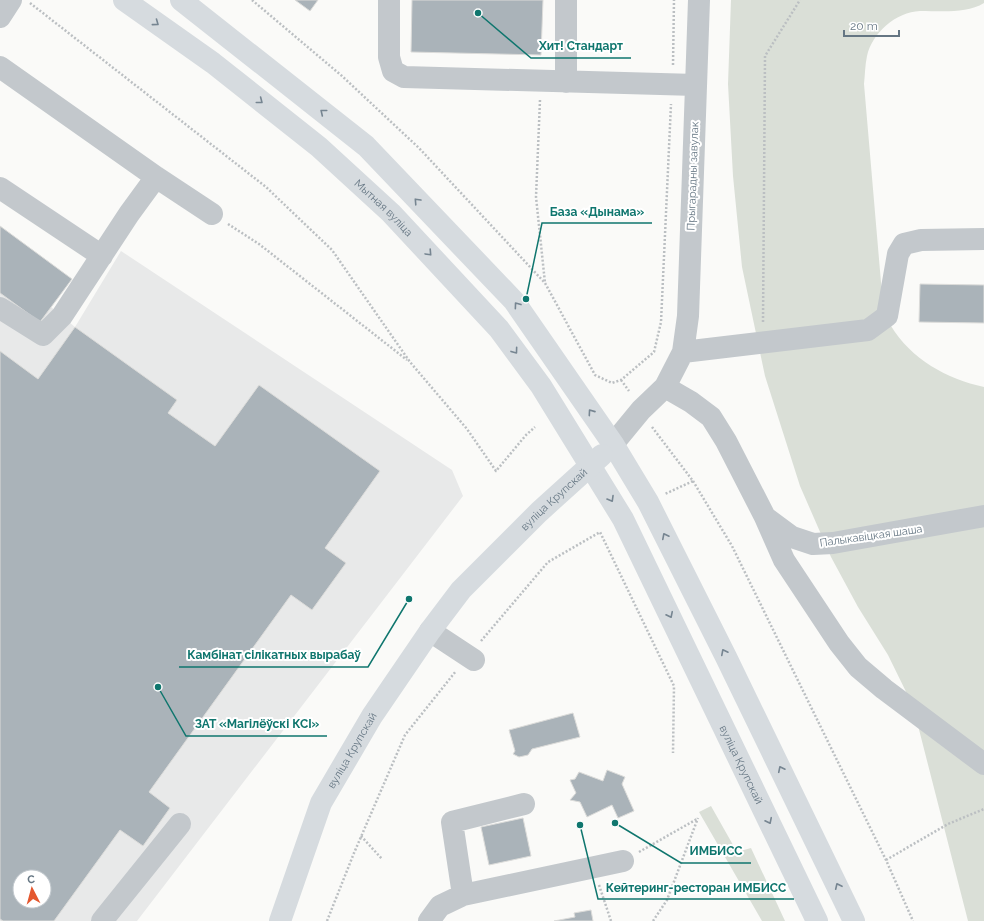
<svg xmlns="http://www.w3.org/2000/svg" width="984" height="921" font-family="Raleway,sans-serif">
<rect width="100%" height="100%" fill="#fafaf8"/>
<path fill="#e8e9e9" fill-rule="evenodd" d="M0,226L72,279L51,307L75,327L121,251L452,470L463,496L137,921H0ZM20,877H44V901H20Z"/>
<path fill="#dadfd7" d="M731,0H984V3C966,14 941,11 920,11C896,12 872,33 867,56C865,65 865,75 864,84L882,294C885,304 886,318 891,326C911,359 947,379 984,387V921H968L913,706L888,655L858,607L831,557L800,486L765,376L742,267L733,176L728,84Z
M711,806L737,852L751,848L785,921H762L699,812Z"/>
<path fill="#aab3b9" stroke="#dcdcda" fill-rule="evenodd" d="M295,0H318L310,11Z
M412,0H543L541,55L411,52Z
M0,226L72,279L40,322L0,293Z
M920,284L984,285V323L919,322Z
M75,327L177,400L168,413L215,446L259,385L380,471L325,548L346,563L312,610L291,595L149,792L170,808L143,846L120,830L54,921H3L0,919V351L38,379ZM20,877H44V901H20Z
M573,713L580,737L532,749L528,755L519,757L513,754L515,751L509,730Z
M607,770L625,777L622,784L634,811L618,818L612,805L587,817L580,802L570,800L576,793L570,780L575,779L579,772L603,781Z
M523,818L531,856L489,865L481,827Z
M591,910L593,921H554L575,917L574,913Z"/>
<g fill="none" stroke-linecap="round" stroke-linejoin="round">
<path stroke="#bbbfc2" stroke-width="2.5" stroke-dasharray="2 2" stroke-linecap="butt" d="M252,0L342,76L419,148L545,283L595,375L612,383L621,380L654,352L661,322L671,104
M30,3L266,187L332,250L410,362L467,429L496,471L526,435L535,427
M673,65L674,0
M540,100L536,197L545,283
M228,224L259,244L407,360
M763,322L765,56L800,0
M621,380L629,391
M652,427L693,481L665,494
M693,481L732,546L886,860L913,921
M481,641L548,562L600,532L674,686L673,753
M361,836L382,859
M639,852L697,819
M886,860L948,824L984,809
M599,885L611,921
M327,921L354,853L405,735L456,671
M653,921L667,900L698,818"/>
<path stroke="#c3c8cc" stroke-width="22" d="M389,0V57L393,71L404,77L696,85
M0,17L11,0
M0,67L156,177L212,214
M566,82V0
M0,188L102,256
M0,308L43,335L62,316L129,214L156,177
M683,352L868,330L887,316L898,254L904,244L921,240L984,239
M665,387L691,402L711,417L726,441L765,517L792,537L813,544L833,543L984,516
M613,444L641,410L665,387L683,352L688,316L699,0
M765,517L784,560L839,643L858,667L884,689L984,764
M430,631L474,660
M463,895L452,822L524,804
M102,921L180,824
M429,921L440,906L463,895L623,861"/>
<g stroke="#d6dbdf" stroke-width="22">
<path id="s1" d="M124,0L213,63L319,147L391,213L499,329L541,386L623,519L817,921"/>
<path d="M181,0L366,146L514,301L613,444L648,502L726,657L854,921"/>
<path id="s2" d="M280,921L321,803L372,716L430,631L461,590L539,512L602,455"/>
</g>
</g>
<defs><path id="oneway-chevron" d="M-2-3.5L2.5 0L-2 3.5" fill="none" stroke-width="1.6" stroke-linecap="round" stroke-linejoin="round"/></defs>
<g stroke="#768591">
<use href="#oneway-chevron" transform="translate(156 23) rotate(36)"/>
<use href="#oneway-chevron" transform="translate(260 101) rotate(38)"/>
<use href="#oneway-chevron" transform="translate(323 112) rotate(-141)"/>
<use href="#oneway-chevron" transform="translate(417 201) rotate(-133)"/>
<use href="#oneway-chevron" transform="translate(429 253) rotate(47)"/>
<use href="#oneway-chevron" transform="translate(517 305) rotate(-126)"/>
<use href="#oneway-chevron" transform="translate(515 351) rotate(54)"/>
<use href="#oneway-chevron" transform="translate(591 412) rotate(-125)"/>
<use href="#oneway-chevron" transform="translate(611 499) rotate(60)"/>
<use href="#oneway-chevron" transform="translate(665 536) rotate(-117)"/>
<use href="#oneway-chevron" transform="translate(670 615) rotate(64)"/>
<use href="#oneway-chevron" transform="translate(724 652) rotate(-117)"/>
<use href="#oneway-chevron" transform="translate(781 769) rotate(-116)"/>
<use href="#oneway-chevron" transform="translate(769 821) rotate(64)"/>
<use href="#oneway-chevron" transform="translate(838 886) rotate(-115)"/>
</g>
<g text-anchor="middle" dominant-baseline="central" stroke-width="4" stroke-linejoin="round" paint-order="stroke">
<g font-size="11" fill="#657683" stroke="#fff">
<text transform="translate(693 176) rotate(-88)">Прыгарадны завулак</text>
<text stroke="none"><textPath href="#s1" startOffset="333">Мытная вуліца</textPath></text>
<text stroke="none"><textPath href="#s2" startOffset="510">вуліца Крупскай</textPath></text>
<text transform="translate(871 536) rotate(-8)">Палыкавіцкая шаша</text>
<text stroke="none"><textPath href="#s2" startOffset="186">вуліца Крупскай</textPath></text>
<text stroke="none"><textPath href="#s1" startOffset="1000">вуліца Крупскай</textPath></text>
</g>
</g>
<path fill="none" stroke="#0f766e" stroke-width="1.5" d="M478 13L531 58H631M526 299L542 223H652M409 599L368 667H179M158 687L186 736H327M615 823L681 863H751M580 825L598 899H794"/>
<g fill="#0f766e" stroke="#fff" stroke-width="1.5">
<circle cx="478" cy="13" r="4"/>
<circle cx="526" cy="299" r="4"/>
<circle cx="409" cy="599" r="4"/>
<circle cx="158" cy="687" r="4"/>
<circle cx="615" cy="823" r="4"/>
<circle cx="580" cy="825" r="4"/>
</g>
<g font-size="12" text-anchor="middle" font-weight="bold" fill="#0f766e" stroke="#fff" stroke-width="4" stroke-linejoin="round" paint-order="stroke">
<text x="581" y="50">Хит! Стандарт</text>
<text x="597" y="216">База «Дынама»</text>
<text x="274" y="659">Камбінат сілікатных вырабаў</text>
<text x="257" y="728">ЗАТ «Магілёўскі КСІ»</text>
<text x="716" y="855">ИМБИСС</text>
<text x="696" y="892">Кейтеринг-ресторан ИМБИСС</text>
</g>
<g transform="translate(32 889) rotate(354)"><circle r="19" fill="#ffffff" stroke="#c1c8cd"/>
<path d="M0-3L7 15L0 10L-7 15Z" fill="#e4572e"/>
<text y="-6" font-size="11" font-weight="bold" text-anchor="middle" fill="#657683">С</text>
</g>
<path d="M844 30v6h55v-6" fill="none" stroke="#657683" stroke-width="2"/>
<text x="850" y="30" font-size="12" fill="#657683" stroke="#ffffff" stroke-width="3" paint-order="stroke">20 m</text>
</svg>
